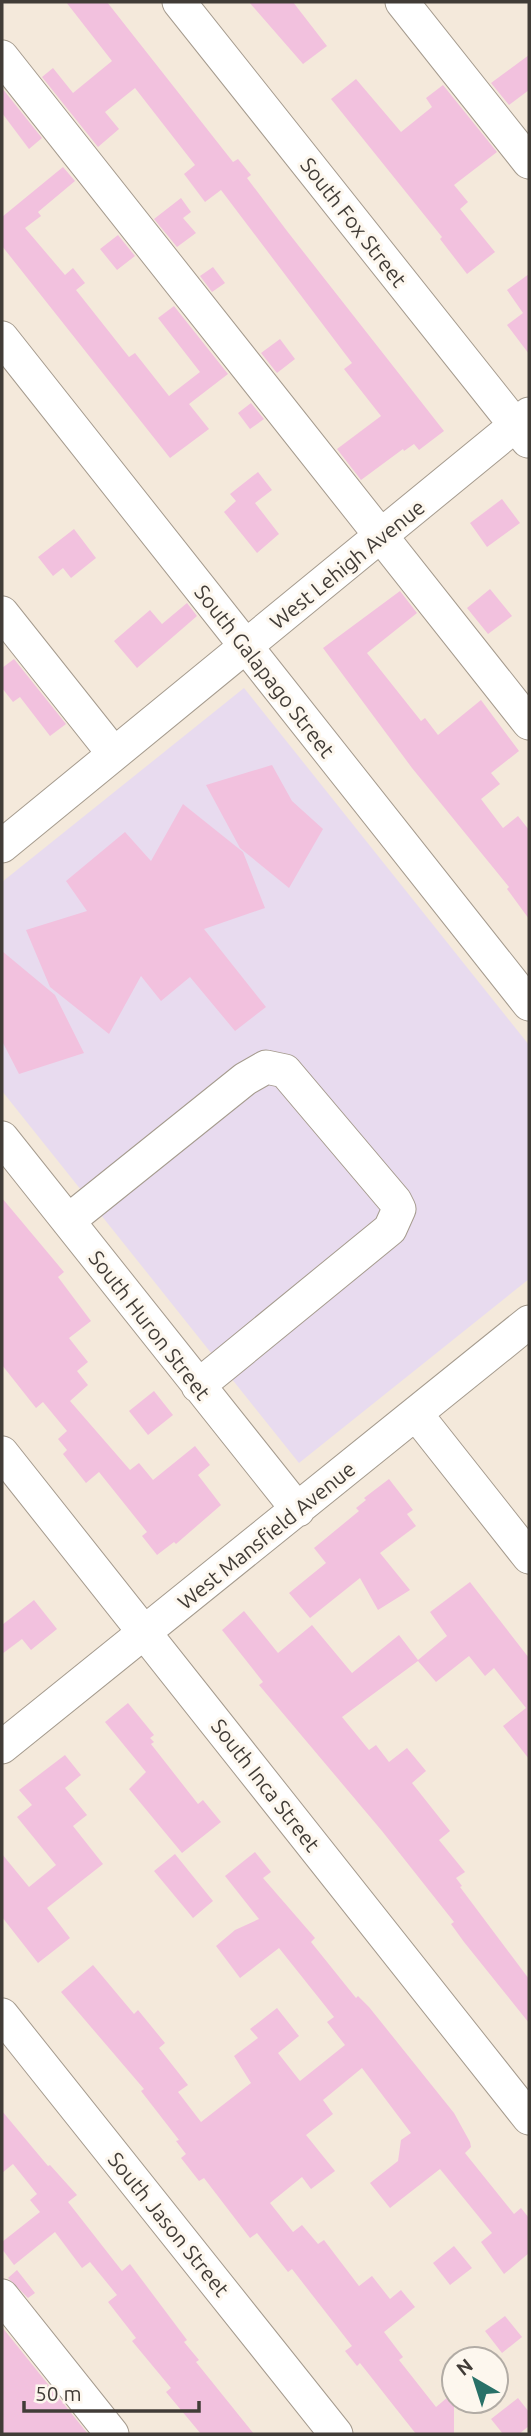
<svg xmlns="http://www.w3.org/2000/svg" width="531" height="2436" font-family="Ubuntu,sans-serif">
<rect width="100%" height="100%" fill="#f4e9db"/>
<path fill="#e8dbef" d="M244,688L529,1045V1279L299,1463L2,1091V882Z"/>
<path fill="#f2c1de" d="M66,2H107L233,162L238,159L251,175L247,178L287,231L444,431L419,450L414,444L404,451L403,449L361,480L337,449L381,416L344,369L352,363L221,190L205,202L184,174L195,165L135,88L105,112L119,129L98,147L42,77L53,68L73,93L112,61Z
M249,2H293L327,46L303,64Z
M529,55V90L509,105L491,83Z
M356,79L401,132L432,107L426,98L443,85L497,152L454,185L468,202L460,209L495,252L467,274L440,239L442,237L331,99Z
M2,88L42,138L29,149L2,113Z
M63,167L75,181L38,212L41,216L25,228L65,275L73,268L85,283L76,290L129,357L135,353L169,396L200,372L158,318L174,306L228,374L189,404L209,429L170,458L2,246V217Z
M181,198L191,212L183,218L196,233L177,247L154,219Z
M118,235L135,256L117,270L100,249Z
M213,267L225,283L212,292L200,276Z
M529,274V354L507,325L523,313L507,290Z
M280,339L295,359L277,373L261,353Z
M251,403L264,419L250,429L238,413Z
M258,472L272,490L255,503L279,534L257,553L224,512L236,501L230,494Z
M502,499L520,523L487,547L470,523Z
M74,529L96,558L71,578L63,568L53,576L38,557Z
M490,589L512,616L488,634L467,608Z
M400,591L417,613L367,653L421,721L425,718L438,735L481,700L519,751L491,773L500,784L481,799L503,828L518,816L529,830V919L507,889L509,887L412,768L323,648Z
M187,603L197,616L137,668L114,641L150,610L162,624Z
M14,659L66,724L50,736L20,697L13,702L2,688V668Z
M272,765L292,801L323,829L289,888L240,848L206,785Z
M183,804L243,852L265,908L204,929L266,1007L235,1031L190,977L161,1001L141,976L109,1034L50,987L26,930L87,911L66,881L125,832L151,861Z
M2,951L55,995L84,1053L19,1074L2,1041Z
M2,1198L64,1272L58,1277L91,1321L69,1338L88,1362L77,1371L88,1385L70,1401L130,1470L139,1463L153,1480L195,1446L210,1465L198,1475L221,1505L176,1544L174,1542L157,1555L142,1536L147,1532L99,1472L86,1483L63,1454L67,1450L58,1439L67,1431L43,1402L36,1408L2,1365Z
M154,1391L173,1415L148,1435L129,1411Z
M389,1479L413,1510L407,1514L416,1526L380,1553L410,1590L378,1610L360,1578L310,1618L289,1593L326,1563L314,1548L359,1511L356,1508L366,1500L364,1498Z
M470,1582L529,1658V1759L503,1726L526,1708L494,1668L485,1676L469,1656L436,1682L418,1661L342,1717L369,1750L376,1745L389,1762L407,1748L426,1771L412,1783L450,1831L439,1840L465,1872L456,1878L462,1886L460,1887L529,1979V2023L464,1942L451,1924L454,1922L382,1831L259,1685L263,1682L222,1630L244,1611L278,1653L312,1625L352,1673L399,1635L418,1660L447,1636L430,1612Z
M34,1600L57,1629L31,1650L22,1639L2,1654V1625Z
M128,1703L154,1735L150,1738L154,1742L151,1744L198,1804L203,1800L221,1822L182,1853L129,1789L146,1772L105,1722Z
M65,1755L81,1775L65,1788L87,1815L73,1826L103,1864L47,1908L70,1938L38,1963L2,1917V1854L29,1887L56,1865L17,1817L32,1805L19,1790Z
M255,1852L271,1872L263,1878L315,1938L311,1942L356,1998L358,1996L369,2007L454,2113L470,2142L471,2147L465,2153L514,2214L521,2208L529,2218V2253L504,2274L481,2242L492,2233L440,2169L390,2208L370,2183L398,2161L401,2140L411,2133L362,2068L323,2100L333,2114L306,2135L335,2171L311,2189L302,2177L270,2203L293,2232L302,2225L318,2244L324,2240L359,2286L372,2276L390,2299L401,2290L415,2307L384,2332L403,2357L399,2360L436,2407L454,2392V2434H416L360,2363L357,2366L345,2351L352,2346L292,2269L288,2272L257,2233L250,2238L204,2178L199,2181L181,2158L186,2154L176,2141L179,2140L141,2091L144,2089L61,1992L93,1965L134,2014L138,2010L165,2043L159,2048L188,2085L178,2092L201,2122L251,2083L234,2056L258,2038L250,2029L277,2008L299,2036L278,2053L300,2081L345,2045L327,2022L334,2017L279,1948L240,1978L216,1946L235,1930L259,1919L225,1876Z
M175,1854L213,1901L193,1918L154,1871Z
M2,2111L48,2166L50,2165L77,2195L68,2202L122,2271L130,2264L187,2340L184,2342L199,2360L196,2362L254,2434H201L166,2392L171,2388L132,2341L136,2338L108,2302L117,2295L90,2262L82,2268L55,2232L14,2265L2,2249V2242L40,2212L30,2200L37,2194L13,2164L2,2173Z
M454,2246L472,2268L450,2285L433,2263Z
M17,2270L35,2293L28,2298L8,2278Z
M505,2316L522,2337L502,2353L485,2331Z
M2,2327L88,2434H2Z
M518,2398L529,2412V2426L519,2434H503L491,2419Z"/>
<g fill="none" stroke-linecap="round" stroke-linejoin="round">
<g stroke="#a59b8e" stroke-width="35">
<path id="minor" d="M179,2L528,441
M402,2L529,162
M2,57L529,723
M2,338L529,1004
M2,613L114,754
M2,846L529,414
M2,1138L298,1510
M68,1221L245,1079L266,1067L285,1071L395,1201L399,1209L390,1229L198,1386
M416,1414L529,1557
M2,1453L529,2118
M2,1747L529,1322
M2,2015L336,2434
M2,2296L112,2434"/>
</g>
<use href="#minor" stroke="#fff" stroke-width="33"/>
</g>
<g text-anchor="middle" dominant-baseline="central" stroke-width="6" stroke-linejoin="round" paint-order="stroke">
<g font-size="21" fill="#413c37" stroke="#fdf7ee">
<text transform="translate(354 222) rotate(52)">South Fox Street</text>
<text transform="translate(347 564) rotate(-39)">West Lehigh Avenue</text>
<text transform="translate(265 671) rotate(52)">South Galapago Street</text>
<text transform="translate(150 1325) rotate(52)">South Huron Street</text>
<text transform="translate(266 1535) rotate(-39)">West Mansfield Avenue</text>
<text transform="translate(266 1785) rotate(52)">South Inca Street</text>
<text transform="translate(169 2224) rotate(51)">South Jason Street</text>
</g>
</g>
<rect width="531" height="2436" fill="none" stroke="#413c37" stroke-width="7"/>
<g transform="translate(475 2380) rotate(321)"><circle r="33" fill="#fdf7ee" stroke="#b2aca5" stroke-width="2"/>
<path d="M0-5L12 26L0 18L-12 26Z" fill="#297168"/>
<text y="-10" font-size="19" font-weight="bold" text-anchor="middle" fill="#413c37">N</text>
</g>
<path d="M24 2401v10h175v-10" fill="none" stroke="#413c37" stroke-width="3.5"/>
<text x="35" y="2401" font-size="21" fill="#413c37" stroke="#fdf7ee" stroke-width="5" paint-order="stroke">50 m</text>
</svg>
